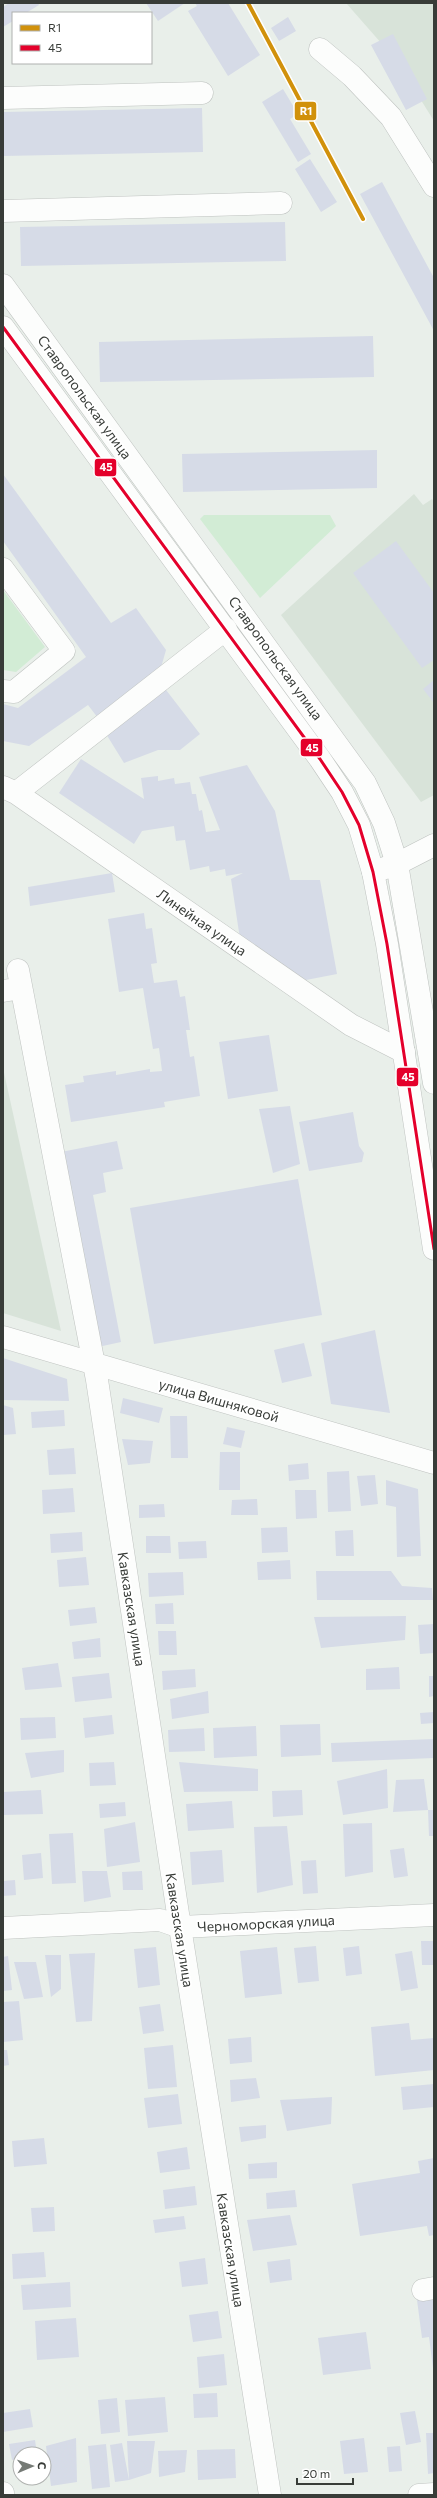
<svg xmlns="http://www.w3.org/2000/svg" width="437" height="2498" font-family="Commissioner,sans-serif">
<rect width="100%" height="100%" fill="#e9efea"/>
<path fill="#d8e3d9" d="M346,3H434V121L396,60Z
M414,494L423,505L432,499L434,502V795L421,802L281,615Z
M3,1068L61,1331L3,1313Z"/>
<path fill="#d2ecd5" d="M204,515H330L336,526L260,598L200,519Z
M3,590L45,647L16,672L3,670Z"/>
<path fill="#d6dbe7" d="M9,3H38L39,5L26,13H13V21L3,27V7Z
M146,3H185L158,21Z
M195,3H228L260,55L228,76L188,11L197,6Z
M288,17L296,31L279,41L271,28Z
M393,34L427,99L406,110L371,45Z
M283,89L298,114L290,119L311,154L298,162L262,102Z
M202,108L203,152L3,156V112Z
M310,159L337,202L321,212L295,169Z
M382,182L434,278V331L360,194Z
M285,222L286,261L21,266L20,227Z
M373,336L374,377L100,382L99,342Z
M377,450V488L183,492L182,454Z
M3,474L111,623L136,608L166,650L160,671L98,718L88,705L29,746L3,741V704L18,708L86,657L3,541Z
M396,541L434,593V660L422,668L353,573Z
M434,680V703L423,689Z
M163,686L200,734L180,750H158L124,763L103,729Z
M81,759L144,799L141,778L158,776V781L174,778L175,784L190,782L192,794H196L199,811L202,810L206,832L220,830L199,777L247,765L275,811L290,880H320L337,974L306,980L240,939L231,879L243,873L226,876L225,869L210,872L209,866L190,870L185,840L176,841L174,826L142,831L134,844L59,793Z
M112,873L115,892L30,906L28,887Z
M144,913L146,929L152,928L157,963L151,964L154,983L177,980L180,997L185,996L190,1030H186L190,1057L194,1056L200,1096L164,1102L165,1107L71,1122L65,1085L84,1082L83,1076L116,1071V1075L150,1069V1072L162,1071L159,1048L153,1049L143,988L119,992L108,919Z
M269,1035L278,1091L228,1099L219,1042Z
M290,1106L300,1164L273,1173L259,1109Z
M353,1112L359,1146L364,1153L362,1162L309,1171L299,1122Z
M117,1141L123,1169L103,1173L106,1192L93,1195L121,1342L98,1347L61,1152Z
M298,1179L322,1315L154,1344L130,1208Z
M375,1330L390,1413L331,1404L321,1343Z
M304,1343L312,1376L282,1383L274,1350Z
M3,1358L67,1379L69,1401L3,1400Z
M123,1398L163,1408L159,1423L120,1413Z
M3,1405L13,1408L16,1434L3,1435Z
M64,1410L65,1426L32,1428L31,1412Z
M170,1416H187L188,1458H171Z
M227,1427L245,1431L241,1448L223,1444Z
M122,1439L153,1441L150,1463L128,1465Z
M74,1448L76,1474L49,1475L47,1450Z
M220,1452H240V1490H219Z
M308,1463L309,1479L289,1481L288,1465Z
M349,1471L351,1511L328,1512L327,1472Z
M375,1475L378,1504L361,1506L357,1476Z
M386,1480L418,1489L421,1556L397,1557L396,1507L386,1505Z
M73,1488L75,1512L43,1514L42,1490Z
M295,1490H316L317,1518L296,1519Z
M257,1499L258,1515H231L232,1500Z
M164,1504L165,1517L139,1518V1505Z
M287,1527L288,1552L262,1553L261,1528Z
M353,1530L354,1556H336L335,1531Z
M82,1532L83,1551L51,1553L50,1534Z
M146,1536H170L171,1553H146Z
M206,1541L207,1558L179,1559L178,1542Z
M86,1557L89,1585L59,1587L57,1560Z
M290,1560L291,1579L258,1580L257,1562Z
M316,1571H391L402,1586L432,1588L433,1600H317Z
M183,1572L184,1595L149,1597L148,1573Z
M173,1603L174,1624H156L155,1604Z
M95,1607L97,1623L70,1626L68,1610Z
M406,1616L405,1640L321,1648L314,1617Z
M434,1624V1653L420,1654L418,1625Z
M158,1631H176L177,1655H159Z
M100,1638L101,1657L74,1659L72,1642Z
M58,1663L62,1687L25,1690L22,1668Z
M399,1667L400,1689L366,1690V1669Z
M195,1669L196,1687L163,1690L162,1671Z
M109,1673L112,1698L75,1702L72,1677Z
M429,1676H434V1696L429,1697Z
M208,1691L209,1713L172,1719L170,1699Z
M434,1712V1723L421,1724L420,1713Z
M112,1715L114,1734L85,1738L83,1718Z
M55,1717L56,1738L21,1740L20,1718Z
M320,1724L321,1755L281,1757L280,1725Z
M256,1726L257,1756L214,1758L213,1728Z
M204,1728L205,1751L169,1752L168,1730Z
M434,1739V1758L332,1762L331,1743Z
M64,1750V1772L31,1778L25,1753Z
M114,1762L116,1785L90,1786L89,1763Z
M179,1762L258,1769V1791L184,1792Z
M387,1769L388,1808L343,1815L337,1781Z
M424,1779L428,1810H434V1836H429L428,1810L393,1812L396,1780Z
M41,1790L43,1814L3,1815V1792Z
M302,1790L303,1815L273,1817L272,1791Z
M232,1801L234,1828L188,1831L186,1804Z
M125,1802L126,1816L100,1818L99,1804Z
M135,1822L140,1862L107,1867L104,1829Z
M372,1823L373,1872L345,1877L343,1824Z
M287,1826L293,1885L257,1893L254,1827Z
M73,1833L76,1883L52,1884L49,1834Z
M404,1848L408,1876L394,1878L390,1850Z
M222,1850L224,1882L192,1885L190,1852Z
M41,1853L43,1878L24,1880L22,1855Z
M316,1860L318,1893L303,1894L301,1861Z
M82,1871H107L111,1897L84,1902Z
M142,1871L143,1890H123L122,1872Z
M15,1880L16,1895L3,1896V1881Z
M421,1941H434V1965H422Z
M316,1946L319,1981L298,1983L294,1948Z
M359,1946L362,1974L346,1976L343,1948Z
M156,1947L160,1985L138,1988L134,1949Z
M277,1947L282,1994L245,1998L240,1951Z
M412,1951L418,1988L401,1991L395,1954Z
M95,1953L92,2021L76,2022L69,1954Z
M45,1955H61V1989L51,1997Z
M8,1956L12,1990L3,1991V1957Z
M14,1962H36L43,1997L24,1999Z
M19,2001L23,2040L3,2042V2002Z
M160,2004L164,2031L143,2034L139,2007Z
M409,2023L411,2040L434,2038V2070L375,2076L371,2027Z
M251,2037L252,2062L230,2064L228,2039Z
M173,2045L177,2087L148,2089L144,2048Z
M3,2050H7L9,2065L3,2066Z
M256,2078L260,2098L231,2102L230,2080Z
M434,2084V2107L403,2110L401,2087Z
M178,2094L182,2124L148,2128L144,2098Z
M332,2097L331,2124L287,2131L280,2100Z
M266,2125V2138L241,2142L239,2127Z
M44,2138L47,2164L14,2167L12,2141Z
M187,2147L190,2169L160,2173L157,2152Z
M434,2158V2235L429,2236L427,2226L360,2236L352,2184L420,2173L418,2161Z
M277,2162V2178L249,2179L248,2164Z
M195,2186L197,2205L165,2209L163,2190Z
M295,2190L297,2207L267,2209L266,2193Z
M54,2207L55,2231L33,2232L31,2208Z
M290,2215L297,2245L253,2251L247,2220Z
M184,2216L186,2229L155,2233L153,2220Z
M44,2252L46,2277L13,2279L12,2254Z
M205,2258L208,2284L182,2287L179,2262Z
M290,2259L292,2280L270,2283L267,2262Z
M70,2282L71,2307L23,2310L21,2285Z
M434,2297V2368H433L429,2337L422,2338L417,2300Z
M218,2311L222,2338L193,2342L189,2315Z
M76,2318L79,2357L37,2360L35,2321Z
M366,2332L371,2369L323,2375L318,2338Z
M224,2354L227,2385L199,2388L197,2357Z
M217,2393L218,2417L194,2418L193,2394Z
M165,2397L168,2432L128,2436L125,2400Z
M117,2398L120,2432L101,2434L98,2400Z
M30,2409L33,2427L3,2432V2413Z
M415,2411L421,2442L406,2445L400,2413Z
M426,2433H434V2473L428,2474Z
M76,2438L77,2482L51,2486L46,2446Z
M364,2438L368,2472L344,2474L340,2441Z
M35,2440L37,2454H20V2458L12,2460L9,2444Z
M127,2441H155L151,2473L129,2480L115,2482L110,2445L122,2443L129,2480Z
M106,2444L110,2487L92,2489L88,2446Z
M400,2446L402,2471L389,2472L387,2447Z
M235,2449L236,2478L198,2480L197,2450Z
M187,2450L185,2472L159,2477L158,2451Z"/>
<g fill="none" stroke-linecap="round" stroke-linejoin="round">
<g stroke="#bfc3c0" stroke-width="23">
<path id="minor" d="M320,49L352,76L391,117L434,186
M3,98L202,93
M3,211L281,203
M3,569L64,651L14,692L3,691
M3,787L16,793L351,1025L404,1052
M16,793L226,629
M373,872L397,864L434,845
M18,970L97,1380L180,1927L270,2495
M3,991L21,988
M3,1337L434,1463
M3,1928L160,1920L180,1927L434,1915
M423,2290L434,2288
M3,2493V2495
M419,2495L434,2494"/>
</g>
<g stroke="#bfc3c0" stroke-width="23">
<path id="major" d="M3,285L365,783L384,823L397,864L434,1083
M3,327L320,759L342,792L359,825L373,872L387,944L434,1249"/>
</g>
<use href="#minor" stroke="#fcfdfc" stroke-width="22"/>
<use href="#major" stroke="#fcfdfc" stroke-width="22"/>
<g stroke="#fff" stroke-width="6">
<path id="bus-1" d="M3,327L320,759L342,792L359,825L373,872L387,944L434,1249"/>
</g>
<use href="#bus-1" stroke="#e4002b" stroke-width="3"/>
<g stroke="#fff" stroke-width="7">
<path id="rail-1" d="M248,3L363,219"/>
</g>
<use href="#rail-1" stroke="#d1910b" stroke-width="4"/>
</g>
<g text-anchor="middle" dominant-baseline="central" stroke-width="4" stroke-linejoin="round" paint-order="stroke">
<g font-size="14" fill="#383c38" stroke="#fff">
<text transform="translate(85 397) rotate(54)">Ставропольская улица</text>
<text transform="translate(276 658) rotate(54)">Ставропольская улица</text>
<text transform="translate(202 922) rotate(35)">Линейная улица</text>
<text transform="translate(219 1400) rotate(16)">улица Вишняковой</text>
<text transform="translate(132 1609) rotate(81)">Кавказская улица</text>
<text transform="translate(266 1923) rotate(-3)">Черноморская улица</text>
<text transform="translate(180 1930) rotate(81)">Кавказская улица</text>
<text transform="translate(231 2250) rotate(81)">Кавказская улица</text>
</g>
</g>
<g stroke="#fff" stroke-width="1.5">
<rect x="294" y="101" width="23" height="20" rx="4" fill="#d1910b"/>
<rect x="94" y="458" width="23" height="19" rx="4" fill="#e4002b"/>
<rect x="300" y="738" width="23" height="19" rx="4" fill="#e4002b"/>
<rect x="396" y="1067" width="23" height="20" rx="4" fill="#e4002b"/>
</g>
<g font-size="11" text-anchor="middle" font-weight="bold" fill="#fff">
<text x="306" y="115">R1</text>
<text x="106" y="471">45</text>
<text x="312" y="752">45</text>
<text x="408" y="1081">45</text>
</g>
<rect width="437" height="2498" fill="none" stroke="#383c38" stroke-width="8"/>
<rect x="12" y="12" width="140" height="52" fill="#ffffff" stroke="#afb1af"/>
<rect x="20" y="25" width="20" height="6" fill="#d1910b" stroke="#afb1af"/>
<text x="48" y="32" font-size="12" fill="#383c38">R1</text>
<rect x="20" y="45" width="20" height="6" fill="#e4002b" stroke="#afb1af"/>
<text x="48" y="52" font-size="12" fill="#383c38">45</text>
<g transform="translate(32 2466) rotate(88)"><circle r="19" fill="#ffffff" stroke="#afb1af"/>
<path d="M0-3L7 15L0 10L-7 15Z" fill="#767b76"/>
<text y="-6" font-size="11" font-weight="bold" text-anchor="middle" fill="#383c38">С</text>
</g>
<path d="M297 2478v6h56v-6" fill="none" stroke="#383c38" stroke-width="2"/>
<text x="303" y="2478" font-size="12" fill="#383c38" stroke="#ffffff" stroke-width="3" paint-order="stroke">20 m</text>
</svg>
